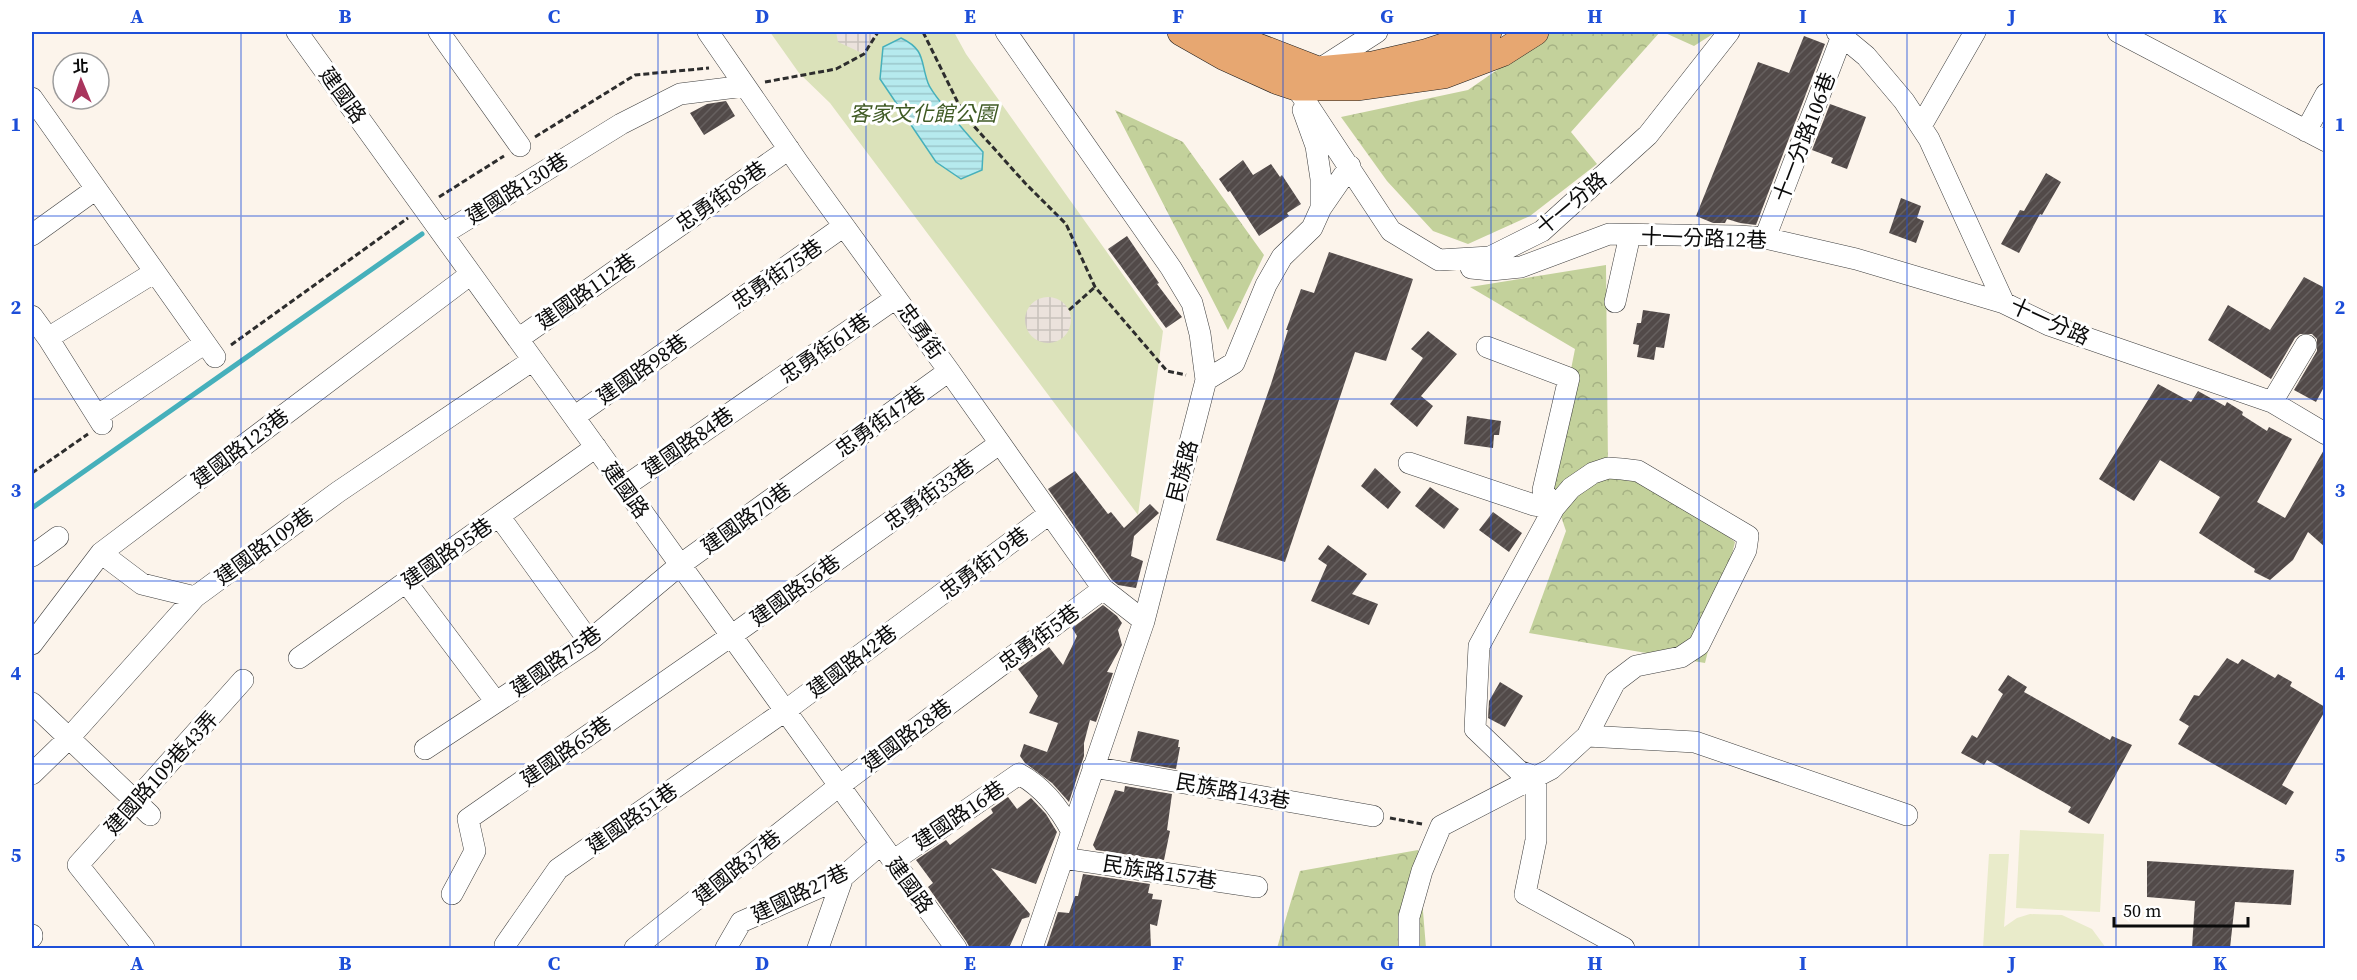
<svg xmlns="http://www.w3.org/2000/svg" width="2357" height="980" font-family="'Source Serif 4','Noto Sans TC',serif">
<defs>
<pattern id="forest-crowns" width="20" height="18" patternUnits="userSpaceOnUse" patternTransform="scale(1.5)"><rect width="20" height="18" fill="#c3d19b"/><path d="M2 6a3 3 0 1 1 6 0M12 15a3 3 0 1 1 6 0" fill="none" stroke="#a6b284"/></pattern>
<pattern id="plaza-grid" width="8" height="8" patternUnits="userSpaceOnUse" patternTransform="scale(1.5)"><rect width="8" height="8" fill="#ebe2dc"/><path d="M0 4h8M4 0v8" fill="none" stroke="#c8c1bb"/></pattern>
<pattern id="water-rules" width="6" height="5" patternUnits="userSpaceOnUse" patternTransform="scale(1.5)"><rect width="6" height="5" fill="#b6eaee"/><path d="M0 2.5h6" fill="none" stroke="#9bc7cb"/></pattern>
<pattern id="building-hatch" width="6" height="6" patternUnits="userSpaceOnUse" patternTransform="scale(1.5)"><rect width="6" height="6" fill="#524a49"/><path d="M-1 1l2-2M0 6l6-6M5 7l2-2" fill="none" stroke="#66605f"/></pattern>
</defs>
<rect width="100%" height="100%" fill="#fcf4eb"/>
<path fill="url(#forest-crowns)" d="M1552,32H1660L1571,132L1597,164L1530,216L1468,244L1433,231L1387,181L1341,117L1468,90Z
M1663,32H1716L1694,46Z
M1115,110L1183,142L1264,255L1228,330Z
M1606,265L1608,468L1646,472L1735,542L1705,663L1529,633L1566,531L1549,481L1575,349L1470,287Z
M1418,850L1426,948H1277L1300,871Z"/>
<path fill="#dbe2ba" d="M770,32H954L966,54L1163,331L1138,515L830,103L799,73Z"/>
<path fill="#e9ebca" d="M2020,830L2104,834L2100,912L2016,908Z
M1989,854H2009L2004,927L2017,918L2030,914L2062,915L2092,929L2106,948H1983Z"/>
<path fill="url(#plaza-grid)" d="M836,32H878L864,54L838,42Z
M1025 320a23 23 0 1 1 46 0a23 23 0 1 1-46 0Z"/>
<path fill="url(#water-rules)" stroke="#46b0bb" stroke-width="1.5" d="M901,38C926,50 920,61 928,83C933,97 971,138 983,152L982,170L961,179L936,162L880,79L883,47Z"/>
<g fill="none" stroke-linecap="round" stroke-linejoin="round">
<path stroke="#46b0bb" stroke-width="5" d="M32,508L422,234"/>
</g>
<path fill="url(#building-hatch)" d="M1804,36L1825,44L1756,225L1740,223L1727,219L1725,223H1713L1696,216L1758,62L1789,73Z
M726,101L735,116L704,135L690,113L707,104Z
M1830,104L1866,117L1847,169L1831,163L1833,158L1812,150Z
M1243,160L1253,175L1271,164L1280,177L1282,175L1301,204L1287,213L1289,216L1259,236L1230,191L1228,192L1219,179Z
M2046,173L2061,182L2042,215L2040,214L2019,253L2001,244L2020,210L2024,211Z
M1901,198L1921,206L1917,218L1924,221L1916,243L1889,233Z
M1127,236L1159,283L1157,284L1182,317L1166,328L1108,249Z
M1329,252L1413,279L1386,361L1355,352L1285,562L1216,540L1271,384L1288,330H1286L1301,289L1314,293Z
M2304,277L2325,288V385L2316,402L2294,390L2317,351V339L2312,334H2300L2295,338L2271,379L2208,340L2228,305L2270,330Z
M1643,310L1670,314L1664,348L1656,347L1654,360L1637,357L1639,345L1633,344L1637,323H1641Z
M1428,331L1457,354L1421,396L1433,406L1417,427L1390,404L1423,358L1411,349Z
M2158,384L2191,402L2198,391L2225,406L2227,402L2243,412L2242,415L2267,431L2269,427L2292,439L2257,502L2285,518L2325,448V547L2308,532L2293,560L2270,580L2254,572L2255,569L2199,533L2220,497L2160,460L2134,501L2099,479Z
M1467,416L1501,421L1499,435H1494L1493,448L1464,444Z
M1375,468L1401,492L1388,509L1361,486Z
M1075,471L1108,514L1111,512L1124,528L1150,504L1159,513L1134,536L1131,556L1143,561L1136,588L1118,585L1112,580L1048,489Z
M1430,487L1459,509L1444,529L1415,506Z
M1493,512L1522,533L1509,552L1479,530Z
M1328,545L1367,574L1352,594L1378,604L1369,625L1311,601L1327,565L1318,559Z
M1103,605L1117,616L1122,623L1118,630L1122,645L1107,672L1113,673L1096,722L1090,720L1084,743V756L1069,802L1052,783L1025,763L1020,756L1024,744L1047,752L1058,723L1029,713L1038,696L1018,669L1049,647L1063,665L1077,636L1072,628Z
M2227,658L2238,664L2242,659L2275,678L2278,674L2292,682L2290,686L2325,707V711L2282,785L2294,792L2286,805L2178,744L2189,726L2179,720L2194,695L2199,696Z
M2008,675L2027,687L2024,692L2110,740L2112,736L2132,745L2089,824L2068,812L2071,807L1987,760L1984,765L1961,753L1972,735L1977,738L2003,694L1998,690Z
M1500,682L1523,696L1505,727L1488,718L1489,701Z
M1138,731L1179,740L1178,747H1180L1176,769L1130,761Z
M1125,786L1172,794L1167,830L1170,831L1164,860L1096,850L1093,845L1115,790L1124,792Z
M1008,797L1017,809L1031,798L1046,814L1057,832L1036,884L991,868L1030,914L1029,917L1022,919L1009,948H970L966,941L928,887L933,883L916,860L946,840L950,845L993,813L991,809Z
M2147,861L2294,870L2291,905L2235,902L2230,948H2192L2195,901L2147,897Z
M1083,874L1150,884L1148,893L1153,894L1152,899L1162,900L1157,926L1150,924L1151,948H1046L1058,912L1069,913L1075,896H1078Z"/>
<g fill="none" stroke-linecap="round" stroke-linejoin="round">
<g stroke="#3e3e3e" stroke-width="22">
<path id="minor" d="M297,32L956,948
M439,32L520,146
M708,32L799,164L949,371L1103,589L1144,621
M1006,32L1171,268L1192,303L1200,334L1206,380L1144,621L1032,948
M1837,32L1866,56L1904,101L1929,139L2004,303L2049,325L2272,402L2326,434
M2118,32L2326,141
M1318,70L1377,32
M1296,87L1391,231L1439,260L1490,257L1542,231L1648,135L1729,32
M32,98L215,357
M1303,110L1316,146L1321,179V208
M1921,126L1975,32
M2306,131L2326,94
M443,234L621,124L680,94L745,86
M32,235L96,189
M1765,238L1842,36
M1471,268L1491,270L1521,267L1609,234L1739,236L1765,238L1856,259L2004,303
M1615,302L1630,235
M32,316L48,338L102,424
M48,338L155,272
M518,339L789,149
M1487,347L1569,378L1543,490L1554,508L1479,646L1475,729L1519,771L1536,777V840L1525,894L1624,948
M1206,380L1234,363L1266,285L1282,257L1312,228L1321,208L1350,166
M2272,402L2306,345
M97,416L205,343
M574,417L844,226
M624,487L896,298
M499,516L589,641
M101,553L142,584L195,597
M32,556L58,537
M406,582L496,702
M32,644L101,553L471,274
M299,658L596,447
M32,703L150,815
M1587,736L1695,742L1907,815
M425,749L589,641L680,565L949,371
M1093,767L1373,816
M32,774L69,738L195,597L338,492L533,360
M1063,858L1257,887
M893,861L1019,774C1043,787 1059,807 1072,832
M452,894L475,851L468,819L731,636L999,444
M32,935V937
M144,948L78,865L243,680
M506,948L505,945L558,869L785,711L1049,514
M635,948L839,786L1103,589
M726,948L741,922L843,877L881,844
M818,948L843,877
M1409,948V917L1422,871L1441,826L1551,769L1587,736L1615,682L1636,666L1681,657L1699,645L1746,550L1748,536L1638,471L1622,469L1608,468L1593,473L1571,488L1554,508L1534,505L1409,463"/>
</g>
<g stroke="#1c1c1c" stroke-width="28">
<path id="major" d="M1181,32L1225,57L1278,81L1296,87H1358L1444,75L1502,53L1535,32
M1219,32L1318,70L1373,65L1425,53L1488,32"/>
</g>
<path stroke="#2d2d2d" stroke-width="3" stroke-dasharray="6 3" stroke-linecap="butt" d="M923,32L964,115L1025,183L1066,224L1095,287L1167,371L1186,375
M765,82L836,69L864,54L878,32
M535,137L635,75L709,68
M439,197L504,156
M1069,310L1095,287
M231,345L408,218
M32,473L88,434
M1390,818L1422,824"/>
<use href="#minor" stroke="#fff" stroke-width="21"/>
<use href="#major" stroke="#e7a771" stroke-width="27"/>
</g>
<path fill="none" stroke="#1d4ed8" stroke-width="1.5" stroke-opacity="0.55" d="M241,32V948M450,32V948M658,32V948M866,32V948M1074,32V948M1283,32V948M1491,32V948M1699,32V948M1907,32V948M2116,32V948M32,216H2326M32,399H2326M32,581H2326M32,764H2326"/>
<g text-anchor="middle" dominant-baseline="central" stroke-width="6" stroke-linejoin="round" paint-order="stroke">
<g font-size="21" fill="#0b0b0b" stroke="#fff">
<text transform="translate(343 95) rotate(54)">建國路</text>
<text transform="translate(1804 137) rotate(-69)">十一分路106巷</text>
<text transform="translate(517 188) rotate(-32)">建國路130巷</text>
<text transform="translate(721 196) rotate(-35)">忠勇街89巷</text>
<text transform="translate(1571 203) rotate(-40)">十一分路</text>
<text transform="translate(1704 238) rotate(2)">十一分路12巷</text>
<text transform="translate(777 274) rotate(-35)">忠勇街75巷</text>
<text transform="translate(586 291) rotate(-35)">建國路112巷</text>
<text transform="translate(2050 321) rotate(24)">十一分路</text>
<text transform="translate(921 331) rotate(54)">忠勇街</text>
<text transform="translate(825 348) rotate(-35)">忠勇街61巷</text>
<text transform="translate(642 369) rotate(-35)">建國路98巷</text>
<text transform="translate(880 421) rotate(-36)">忠勇街47巷</text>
<text transform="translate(688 442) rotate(-35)">建國路84巷</text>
<text transform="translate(240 448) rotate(-37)">建國路123巷</text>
<text transform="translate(1182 471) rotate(-75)">民族路</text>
<text transform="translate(626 490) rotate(54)">建國路</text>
<text transform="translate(929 494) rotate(-36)">忠勇街33巷</text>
<text transform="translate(746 518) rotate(-36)">建國路70巷</text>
<text transform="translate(264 546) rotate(-36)">建國路109巷</text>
<text transform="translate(447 553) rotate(-35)">建國路95巷</text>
<text transform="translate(984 563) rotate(-37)">忠勇街19巷</text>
<text transform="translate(795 590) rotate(-36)">建國路56巷</text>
<text transform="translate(1039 637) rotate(-37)">忠勇街5巷</text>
<text transform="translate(556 661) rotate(-35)">建國路75巷</text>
<text transform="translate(852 661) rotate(-37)">建國路42巷</text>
<text transform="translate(907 735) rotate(-37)">建國路28巷</text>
<text transform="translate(566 751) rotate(-35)">建國路65巷</text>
<text transform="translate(161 773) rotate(-48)">建國路109巷43弄</text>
<text transform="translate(1233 791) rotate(10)">民族路143巷</text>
<text transform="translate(959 815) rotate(-34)">建國路16巷</text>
<text transform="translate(632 818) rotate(-35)">建國路51巷</text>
<text transform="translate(737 867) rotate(-39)">建國路37巷</text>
<text transform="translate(1160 872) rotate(9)">民族路157巷</text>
<text transform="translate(910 885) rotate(54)">建國路</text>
<text transform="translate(800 893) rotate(-26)">建國路27巷</text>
</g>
<g font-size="21" font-style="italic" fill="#3f5a24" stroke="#fff">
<text x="923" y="113">客家文化館公園</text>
</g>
</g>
<rect width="2357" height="980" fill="none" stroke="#ffffff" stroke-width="66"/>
<g transform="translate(81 81) rotate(358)"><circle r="28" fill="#ffffff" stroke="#9d9d9d" stroke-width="1.5"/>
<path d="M0-4.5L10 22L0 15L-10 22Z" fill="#a9355d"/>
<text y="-9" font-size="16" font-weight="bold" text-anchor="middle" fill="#0b0b0b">北</text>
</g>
<path d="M2114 917v9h134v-9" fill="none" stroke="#0b0b0b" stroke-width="3"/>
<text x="2123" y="917" font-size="18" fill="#0b0b0b" stroke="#ffffff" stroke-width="4.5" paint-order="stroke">50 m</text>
<rect x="33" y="33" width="2291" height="914" fill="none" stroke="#1d4ed8" stroke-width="2"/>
<g font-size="20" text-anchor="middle" font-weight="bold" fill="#1d4ed8">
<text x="137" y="23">A</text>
<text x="345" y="23">B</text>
<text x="554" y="23">C</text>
<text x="762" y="23">D</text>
<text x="970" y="23">E</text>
<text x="1178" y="23">F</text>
<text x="1387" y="23">G</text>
<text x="1595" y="23">H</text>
<text x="1803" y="23">I</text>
<text x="2012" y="23">J</text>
<text x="2220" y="23">K</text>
<text x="16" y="131">1</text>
<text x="2340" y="131">1</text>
<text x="16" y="314">2</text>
<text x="2340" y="314">2</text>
<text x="16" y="497">3</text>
<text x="2340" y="497">3</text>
<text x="16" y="680">4</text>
<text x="2340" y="680">4</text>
<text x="16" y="862">5</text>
<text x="2340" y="862">5</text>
<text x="137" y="970">A</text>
<text x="345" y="970">B</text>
<text x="554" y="970">C</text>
<text x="762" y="970">D</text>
<text x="970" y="970">E</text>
<text x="1178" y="970">F</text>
<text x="1387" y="970">G</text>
<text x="1595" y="970">H</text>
<text x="1803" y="970">I</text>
<text x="2012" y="970">J</text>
<text x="2220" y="970">K</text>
</g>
</svg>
